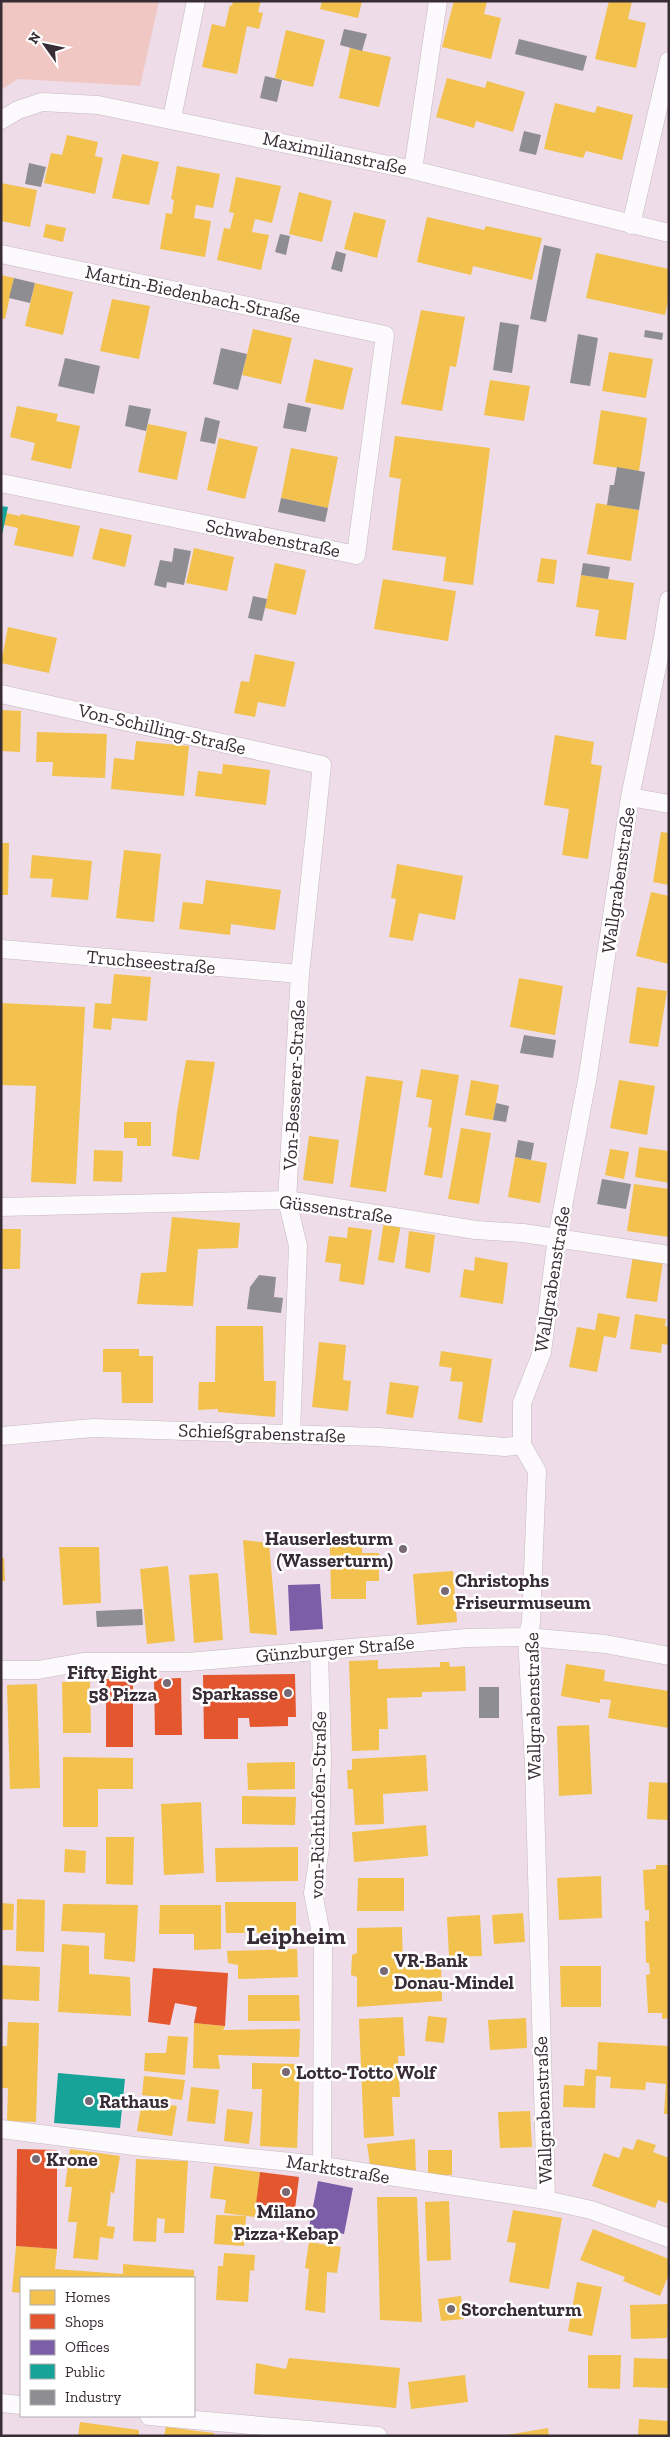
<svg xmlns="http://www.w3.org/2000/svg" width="670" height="2437" font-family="'Zilla Slab',serif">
<rect width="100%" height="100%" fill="#eedce8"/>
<path fill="#f1c7c3" d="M1,1H159L140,86L18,79L1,90Z"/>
<path fill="#f2c14e" d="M233,1H261L258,12L263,13L259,29L247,26L237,74L202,67L212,24L225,27L230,5L232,6Z
M322,1H362L358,18L320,9Z
M454,1H487L484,14L501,18L491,59L442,47Z
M609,1H632L628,19L646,23L636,68L595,59Z
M286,30L325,40L313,87L275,78Z
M350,48L391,57L379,107L339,98Z
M447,78L485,88L487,81L525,92L513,132L476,121L474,128L436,117Z
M555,103L595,113L597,106L633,115L622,160L586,151L583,158L544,149Z
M67,135L98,142L95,156L103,158L95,194L44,183L51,153L62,155Z
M122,154L159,162L149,205L112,198Z
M177,166L220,174L213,208L196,205L194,218L211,221L205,257L160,249L166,213L172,214L174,200L171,199Z
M236,177L281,186L272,223L255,219L252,232L269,235L261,270L217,260L224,228L230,229L234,213L229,212Z
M1,183L37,190L30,227L1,221Z
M299,192L332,201L322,242L289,234Z
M354,212L386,220L377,258L344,249Z
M427,217L484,230L486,226L542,238L532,280L473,266L471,275L417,262Z
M46,224L66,228L63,242L43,237Z
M596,253L669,269V296L665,315L586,298Z
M1,275L14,278L5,319L1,318Z
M35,283L73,292L63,335L25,326Z
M112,299L150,306L139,359L100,351Z
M421,310L465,317L456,367L450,366L442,411L401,404Z
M253,329L292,338L281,384L242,375Z
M609,352L653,359L646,398L602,391Z
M314,359L353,368L343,410L305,402Z
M490,380L530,386L524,421L484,415Z
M17,406L58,414L56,421L80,426L71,469L31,460L35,443L10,437Z
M601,410L647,418L639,471L593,464Z
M148,424L187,432L177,480L138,472Z
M395,436L490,448L473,585L443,581L446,557L392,550L401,479L389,477Z
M219,438L258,447L245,499L207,490Z
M291,448L338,457L328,508L281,498Z
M596,503L639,510L631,561L587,554Z
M6,513L20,516L21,514L80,526L73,557L14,545L18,528L4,525Z
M100,528L132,535L125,567L92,559Z
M194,548L234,557L227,591L186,583Z
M541,558L557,560L554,584L537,582Z
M275,563L306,570L296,615L265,608Z
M581,575L634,583L626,640L595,636L599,610L576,607Z
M383,579L456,591L448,641L374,629Z
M8,627L57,638L49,673L1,663Z
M255,654L295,662L285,707L258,702L255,717L234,713L241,681L249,682Z
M1,710L21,711L20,752L1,751Z
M37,732L107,734L105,778L52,776L53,762H36Z
M555,735L594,742L591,764L602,766L588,859L562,855L569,809L544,805Z
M136,741L189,746L184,796L111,789L114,758L134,760Z
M223,764L270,770L266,805L195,796L198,771L222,774Z
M661,832L669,833V885L653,882Z
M1,843H9L8,895H1Z
M124,850L161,854L154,922L116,918Z
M32,855L92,861L88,900L51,897L53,879L30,878Z
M397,864L463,876L455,920L419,913L413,941L389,937L396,899L391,898Z
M206,880L281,890L275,930L231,924L230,935L179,929L183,902L203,904Z
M651,892L669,896V964L636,956Z
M114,974L151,977L147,1021L112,1018L111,1030L93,1028L95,1003L111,1004Z
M519,978L563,986L555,1035L510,1027Z
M637,987L667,991L658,1047L629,1043Z
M1,1003L85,1007L76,1184L31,1182L36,1086L1,1085Z
M186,1060L215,1062L199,1160L172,1156L177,1112Z
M421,1069L459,1075L442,1178L424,1175L432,1128L428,1127L432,1100L416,1097Z
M366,1076L403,1081L386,1192L350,1187Z
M471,1080L499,1085L493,1120L465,1115Z
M619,1080L655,1086L647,1135L610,1128Z
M124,1122H151V1146H137V1138H124Z
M461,1128L491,1133L479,1204L448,1199Z
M309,1136L339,1140L333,1184L303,1180Z
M639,1147L669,1151V1183L635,1177Z
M610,1149L629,1152L624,1179L605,1175Z
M94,1150L123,1151L122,1182L93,1181Z
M515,1157L547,1163L540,1203L508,1197Z
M634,1184L669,1189V1237L627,1231Z
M172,1217L240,1223L238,1248L198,1249L193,1306L137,1304L141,1273L166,1272Z
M384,1221L401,1224L394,1263L378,1260Z
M348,1227L372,1230L364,1285L339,1281L341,1264L325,1262L329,1236L347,1238Z
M1,1229H21L20,1269H1Z
M409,1231L435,1235L430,1273L405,1268Z
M633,1256L663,1261L657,1302L626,1298Z
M475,1257L508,1263L503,1304L460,1297L464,1269L474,1271Z
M598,1313L620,1317L616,1338L604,1336L597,1372L569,1367L577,1327L595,1330Z
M635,1314L666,1319L665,1326L669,1327V1345L662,1344L661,1353L630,1349Z
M216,1326H263L264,1381H276L275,1417L218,1412V1409L198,1410L199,1382H215Z
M319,1342L346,1345L343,1380L351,1381L348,1411L312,1407Z
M103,1349H139V1356H153V1403H122L121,1372H103Z
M441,1351L492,1359L482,1423L458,1419L463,1382L450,1381L452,1368L439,1366Z
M390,1382L419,1386L413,1418L386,1414Z
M243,1540L269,1543L277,1635L250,1633Z
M330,1546H362V1553H379V1581H366V1599H331Z
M59,1547H99L101,1603L63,1605Z
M1,1558H4L5,1581H1Z
M168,1566L175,1641L147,1644L140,1569Z
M453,1571L457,1622L417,1625L413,1574Z
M218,1573L223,1640L194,1643L189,1575Z
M378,1660V1669L440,1667V1662H449L450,1667L465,1666L466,1691L422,1692V1697L387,1698L388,1729H379V1750L352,1751L349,1661Z
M566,1664L605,1670L604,1681L669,1691V1728L608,1718L611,1700L600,1699V1703L561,1696Z
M90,1681L91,1733H63L62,1682Z
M37,1684L40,1788L10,1789L7,1685Z
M589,1725L592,1794L559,1796L557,1726Z
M426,1755L428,1791L383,1794L384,1824L355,1825L353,1789H348L347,1770H352V1759Z
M63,1757L133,1758V1789H98V1827H63Z
M295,1762V1789L248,1790L247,1763Z
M649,1782L669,1783V1820L647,1819Z
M242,1796L296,1797L295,1825L242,1824Z
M201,1802L204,1873L164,1875L161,1804Z
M426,1825L428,1856L354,1862L352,1832Z
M106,1837H134L133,1885L106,1884Z
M298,1847V1881L216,1882L215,1848Z
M65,1849L86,1851L85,1873L64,1872Z
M656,1865H669V2018L662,2019V2013H648L646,1975L650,1974L649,1963H646L645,1921H649V1910H645L643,1870L656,1869Z
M601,1876L602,1918L559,1920L557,1878Z
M358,1878H404V1911H357Z
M17,1899L45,1900L44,1952L16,1951Z
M225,1902H296V1933H226Z
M1,1903L14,1904L13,1930H1Z
M63,1904L138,1905L135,1962L104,1959L105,1933L61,1931Z
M160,1905H221V1949L194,1950V1934H159Z
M523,1913L525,1942L494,1944L492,1915Z
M480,1915L482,1956L449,1957L447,1917Z
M402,1927L403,1967L441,1964L442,2001L357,2007V1977L351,1975L352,1955L357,1953V1928Z
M62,1944L89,1946V1974L130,1977L131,2016L58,2012Z
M297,1949L298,1977L238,1979V1965L228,1963L227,1951Z
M1,1965L40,1967L39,2001L1,1999Z
M560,1966H601V2007H561Z
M248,1995H299L300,2021H248Z
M428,2016L447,2018L444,2043L425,2041Z
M403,2017L405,2056H398L400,2097H392L394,2136L364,2138L359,2019Z
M526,2018L527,2048L490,2050L488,2020Z
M8,2022L39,2023L36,2122L7,2121L8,2088H1V2046H7Z
M194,2023L225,2026L223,2030L300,2029L299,2057L218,2055L220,2069L193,2068Z
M168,2036L188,2037L185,2075L144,2071L145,2053H166Z
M598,2042L669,2046V2114H664L666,2084L646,2082L645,2090L610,2088L611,2077L596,2076L595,2108L563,2107L564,2085L584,2086L585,2069L597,2070Z
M252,2063L300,2064L297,2148L260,2146L262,2089H252Z
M144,2076L185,2080L182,2100L142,2095Z
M191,2087L219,2090L215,2124L187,2121Z
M142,2101L177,2106L172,2136L137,2131Z
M227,2109L253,2112L249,2144L224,2141Z
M530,2111L532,2147L500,2148L498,2112Z
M415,2139L416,2175L371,2172L367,2144Z
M637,2139L656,2145L653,2152L669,2158V2204L658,2200L655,2208L592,2186L604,2153L619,2158L623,2147L633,2150Z
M70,2149L120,2156L114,2194L111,2191L107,2226L115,2227L113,2239L100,2237L98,2260L73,2258L77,2222H68L72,2187H65Z
M428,2150H452V2175H428Z
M136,2159L188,2161L184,2233H164L165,2219L157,2218L156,2242L133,2241Z
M214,2166L260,2172L255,2217L224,2213L226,2200L210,2198Z
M377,2197H417L422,2322L380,2320Z
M449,2201L451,2260L427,2261L425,2202Z
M513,2210L562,2218L549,2289L509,2282L516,2243L507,2242Z
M216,2215L246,2216L244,2246L214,2244Z
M593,2229L669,2259V2274L660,2296L623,2281L625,2277L580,2260Z
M309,2242L341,2247L337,2273L327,2272L325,2313L305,2310L309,2269L305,2268Z
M16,2246L57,2249L55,2269L123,2274V2264L194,2270V2278H21V2293L12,2292Z
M224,2253L255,2255L254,2271L250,2270L248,2302L216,2300L218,2266H223Z
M577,2282L602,2287L592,2336L568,2331Z
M461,2296L464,2319L441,2321L438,2299Z
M669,2304L667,2338L631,2339L630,2305Z
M588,2355H621L620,2389L588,2388Z
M289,2358L400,2368L396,2408L254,2394L256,2363L286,2369Z
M634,2358L669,2359V2388L633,2387Z
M465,2375L468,2402L411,2409L408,2382Z
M639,2419L669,2421V2436H638Z
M80,2422L139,2430V2436H78Z
M166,2427L214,2433V2436H164Z
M548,2428L549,2436H506V2435Z"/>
<path fill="#e4572e" d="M295,1674L296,1717H288V1726L250,1727L249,1718H238V1739H204L203,1675Z
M181,1678L182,1735H155L154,1679Z
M106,1679L133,1680V1747H106Z
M153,1968L228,1973L225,2026L194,2023L197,2007L175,2003L170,2025L148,2022Z
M17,2149L57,2150V2249L16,2246Z
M260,2172L299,2177L295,2209L256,2204Z"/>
<path fill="#7b5ea7" d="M320,1584L323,1629L290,1631L288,1585Z
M318,2181L353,2188L344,2234L309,2227Z"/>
<path fill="#17a398" d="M1,506L8,507L2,535H1Z
M58,2073L125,2079L120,2128L54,2123Z"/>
<path fill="#8d8d92" d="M344,29L367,34L362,51L340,45Z
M519,39L587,56L583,71L515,54Z
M265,76L282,80L277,102L260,98Z
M524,131L541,135L536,155L519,151Z
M29,163L46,167L41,187L25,184Z
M280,234L290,236L286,255L275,252Z
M544,245L561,249L546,322L530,319Z
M336,251L346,254L342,272L331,269Z
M14,278L35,283L30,303L9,298Z
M500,322L519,325L512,373L493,370Z
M645,330L663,333L662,340L644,337Z
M578,334L598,338L590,386L570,383Z
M221,348L247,354L238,390L213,384Z
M65,358L100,366L94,394L58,386Z
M288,403L311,408L306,432L283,428Z
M129,405L151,409L146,431L125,426Z
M205,417L220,421L215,444L200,441Z
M617,467L645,472L639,510L607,505L610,485H614Z
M281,498L328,508L325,522L278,512Z
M174,548L191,551L184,585L167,582L166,588L154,585L160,560L172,562Z
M583,563L610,567L608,579L581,575Z
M253,596L267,599L262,621L248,618Z
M524,1035L556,1040L553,1058L520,1053Z
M496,1103L509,1106L506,1122L493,1120Z
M518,1140L534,1143L531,1160L515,1157Z
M602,1179L631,1184L626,1209L597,1204Z
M259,1275L276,1277L274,1297L283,1298L281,1313L247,1309L250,1287Z
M142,1609L143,1625L97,1627L96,1611Z
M479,1687H499V1718H479Z"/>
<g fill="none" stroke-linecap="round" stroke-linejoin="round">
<g stroke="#c6b8c1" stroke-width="19">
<path id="street" d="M172,118L196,1
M1,120L18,110L42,102L98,105L413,170L669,233
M413,170L438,1
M631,225L669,61
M1,254L385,335L356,555L1,483
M1,694L322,765L300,974L287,1200L298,1246L291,1434
M630,797L669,804
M1,949L300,974
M1,1207L287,1200L476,1230L523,1233L669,1255
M1,1436L93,1428L378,1437L505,1447L522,1445
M319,1652L322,1757L320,1848L313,1893L323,1944L322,2166
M1,1670H38L83,1662H188L467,1638L527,1637L605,1644L669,1656
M1,2129L134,2146L310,2164L546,2200L591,2210L669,2238
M546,2200L534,1763L527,1637L531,1623L537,1471L522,1445V1403L542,1352L557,1238L588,1075L630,797L663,638L669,600
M1,2403L21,2405
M149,2416L378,2436"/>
</g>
<use href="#street" stroke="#fcfafc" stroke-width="18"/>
</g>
<g fill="#786a74" stroke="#fff" stroke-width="2">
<circle cx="403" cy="1549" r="5"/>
<circle cx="445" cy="1591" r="5"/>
<circle cx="167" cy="1683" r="5"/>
<circle cx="288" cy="1693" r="5"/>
<circle cx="384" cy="1971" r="5"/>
<circle cx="286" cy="2072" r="5"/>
<circle cx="89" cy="2101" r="5"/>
<circle cx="36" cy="2159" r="5"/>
<circle cx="286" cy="2192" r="5"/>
<circle cx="451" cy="2309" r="5"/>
</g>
<g text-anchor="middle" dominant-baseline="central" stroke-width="5" stroke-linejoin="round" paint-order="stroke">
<g font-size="19" fill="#382c35" stroke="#fff">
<text transform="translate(335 153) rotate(12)">Maximilianstraße</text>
<text transform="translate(193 294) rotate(12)">Martin-Biedenbach-Straße</text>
<text transform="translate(273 538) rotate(11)">Schwabenstraße</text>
<text transform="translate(162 729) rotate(13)">Von-Schilling-Straße</text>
<text transform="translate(618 880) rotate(-82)">Wallgrabenstraße</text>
<text transform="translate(151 962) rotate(5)">Truchseestraße</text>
<text transform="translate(294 1085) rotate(-87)">Von-Besserer-Straße</text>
<text transform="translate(336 1209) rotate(8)">Güssenstraße</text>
<text transform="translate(552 1279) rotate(-81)">Wallgrabenstraße</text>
<text transform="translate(262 1433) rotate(2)">Schießgrabenstraße</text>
<text transform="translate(335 1649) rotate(-5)">Günzburger Straße</text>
<text transform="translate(533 1706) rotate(-91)">Wallgrabenstraße</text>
<text transform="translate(318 1805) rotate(-89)">von-Richthofen-Straße</text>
<text transform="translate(543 2110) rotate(-92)">Wallgrabenstraße</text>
<text transform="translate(338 2169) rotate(9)">Marktstraße</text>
</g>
<g font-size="19" font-weight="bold" fill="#382c35" stroke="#fff" text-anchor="start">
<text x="393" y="1538" text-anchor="end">Hauserlesturm<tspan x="393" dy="22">(Wasserturm)</tspan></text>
<text x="455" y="1580">Christophs<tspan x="455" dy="22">Friseurmuseum</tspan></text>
<text x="157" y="1672" text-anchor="end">Fifty Eight<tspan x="157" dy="22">58 Pizza</tspan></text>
<text x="278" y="1693" text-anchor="end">Sparkasse</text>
<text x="394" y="1960">VR-Bank<tspan x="394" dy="22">Donau-Mindel</tspan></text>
<text x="296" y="2072">Lotto-Totto Wolf</text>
<text x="99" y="2101">Rathaus</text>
<text x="46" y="2159">Krone</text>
<text x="286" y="2211" text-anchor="middle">Milano<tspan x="286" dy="22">Pizza+Kebap</tspan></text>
<text x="461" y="2309">Storchenturm</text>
</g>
<g font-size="24" font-weight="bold" fill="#382c35" stroke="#fff">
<text x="296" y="1935">Leipheim</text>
</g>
</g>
<rect width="670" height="2437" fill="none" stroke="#382c35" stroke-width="5"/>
<rect x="20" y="2277" width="175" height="140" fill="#ffffff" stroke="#afabae"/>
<rect x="30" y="2290" width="25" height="15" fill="#f2c14e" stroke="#afabae"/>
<text x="65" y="2302" font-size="15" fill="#382c35">Homes</text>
<rect x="30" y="2314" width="25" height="15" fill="#e4572e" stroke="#afabae"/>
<text x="65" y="2327" font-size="15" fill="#382c35">Shops</text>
<rect x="30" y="2340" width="25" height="15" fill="#7b5ea7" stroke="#afabae"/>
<text x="65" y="2352" font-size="15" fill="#382c35">Offices</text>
<rect x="30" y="2364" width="25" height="15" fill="#17a398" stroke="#afabae"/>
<text x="65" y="2377" font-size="15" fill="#382c35">Public</text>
<rect x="30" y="2390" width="25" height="15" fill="#8d8d92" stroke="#afabae"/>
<text x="65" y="2402" font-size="15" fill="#382c35">Industry</text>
<g transform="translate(45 45) rotate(303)" stroke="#ffffff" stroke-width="4" paint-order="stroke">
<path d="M0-4L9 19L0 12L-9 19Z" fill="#382c35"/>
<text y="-8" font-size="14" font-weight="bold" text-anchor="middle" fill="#382c35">N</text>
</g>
</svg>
